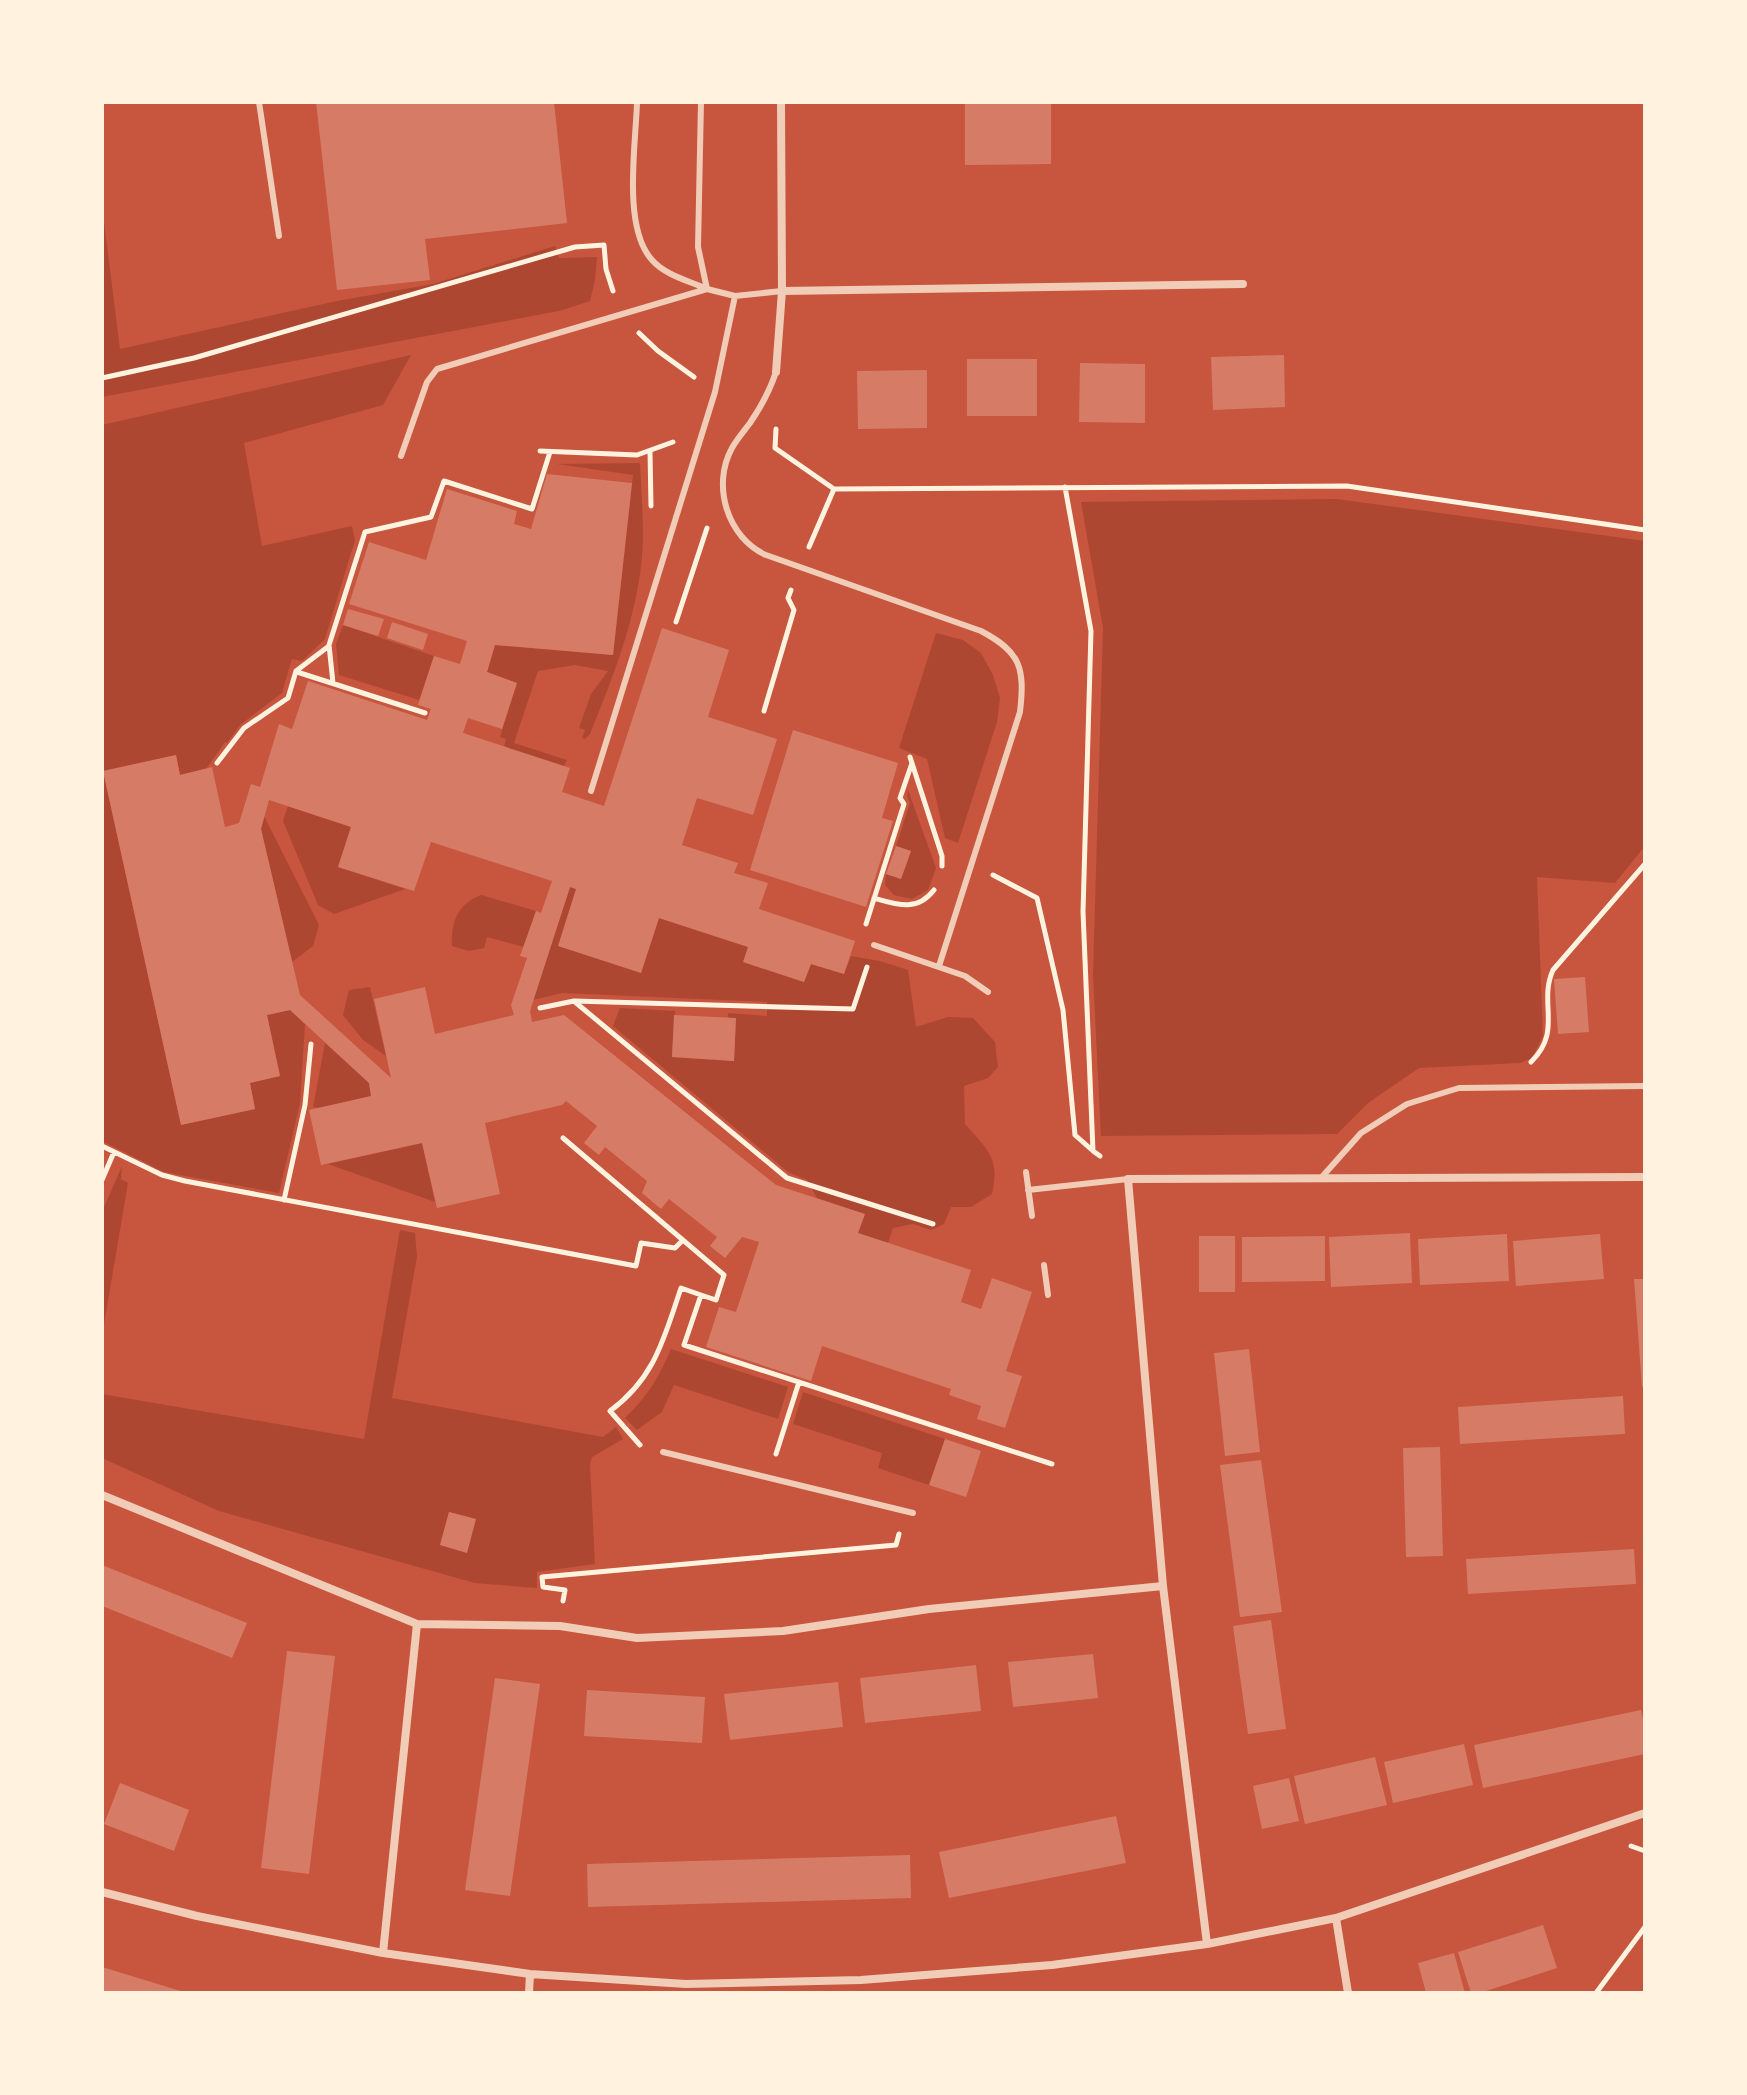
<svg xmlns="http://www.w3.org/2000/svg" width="1747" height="2095" font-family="Helvetica,sans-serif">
<rect width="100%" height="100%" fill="#c8553d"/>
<path fill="#ae4732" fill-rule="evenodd" d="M102,206L120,349L337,301L433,284L555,246L559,258L597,257L595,280L590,301L559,311L102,397Z
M411,355L383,405L244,443L262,546L352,526L355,540L325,639L302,661L292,659L282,693L240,725L227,743L225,742L206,769L180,775L176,755L103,771L181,1125L255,1109L250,1083L280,1076L267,1015L290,1010L305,1024L300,1103L279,1193L164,1172L102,1141V425Z
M640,463C641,487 643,512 643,537C642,605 615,672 590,734L585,739L582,738L585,730L579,728L591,694L608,671L575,665L538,671L514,743L567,760L564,766L504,747L506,739L500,737L517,683L487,672L495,645L613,655L633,475L557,464Z
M1337,499L1645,541V846L1615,883L1537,877L1543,1036L1532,1058L1520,1063L1419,1068L1368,1103L1337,1134L1101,1136L1093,974L1103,628L1081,502Z
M343,625L434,656L419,700L339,675L336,644Z
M936,633L963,640L981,653L993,675L1000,698L997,722L958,843L945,838L927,759L899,748Z
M908,790L936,868L928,890L912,899L894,895L885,885L886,874L901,879L911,851L896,846L910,803L907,796Z
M288,806L351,827L338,867L405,889L334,914L318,905L283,821Z
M264,816L319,925L313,946L292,962L261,829Z
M570,887L576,889L641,973L659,918L748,947L744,962L804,982L811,964L844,974L851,956L880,961L908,970L916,1027L948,1017L973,1018L995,1042L998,1067L988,1078L964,1086L965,1124C988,1150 1000,1158 992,1194L971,1207H951L944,1224L931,1230L913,1224L893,1228L888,1243L858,1233L864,1214L817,1198L807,1180L788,1172L613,1026L620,1008L675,1011L672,1057L734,1061L736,1019L728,1018V1013L767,1016V1002L562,993L533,1000Z
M481,895L536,911L524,947L487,937L484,948L469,951L452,946C451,921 458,904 481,895Z
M370,987L386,1056L363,1040L343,1015L349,990Z
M325,1043L369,1083L371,1096L321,1108L313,1107Z
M422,1143L435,1202L328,1164Z
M122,1166L121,1179L128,1183L102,1336V1212Z
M400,1230L415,1233L417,1257L392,1398L603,1437L616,1427L623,1439L592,1457L590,1464L595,1564L537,1572V1588L475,1583L219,1511L102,1458V1394L364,1439ZM449,1512L475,1519L466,1552L440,1545Z
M671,1349L788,1387L778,1419L674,1385L662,1412L637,1430L625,1418C647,1397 659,1377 671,1349Z
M803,1392L945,1439L929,1485L878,1468L882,1453L793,1424Z"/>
<path fill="#d67c66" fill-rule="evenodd" d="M316,102H554L567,223L425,239L430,280L337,290Z
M965,102H1051V164L965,165Z
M1284,355L1285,407L1213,410L1211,357Z
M967,359H1037V416H967Z
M1080,363L1145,364V423L1079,422Z
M927,370V428L858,429L857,371Z
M547,474L632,483L613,655L495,645L487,672L517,683L502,729L468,718L463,733L570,768L562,792L604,806L662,628L729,650L708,717L777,739L753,815L697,798L682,845L738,863L734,873L768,883L759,909L855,941L844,974L811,964L804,982L743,962L748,947L659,918L641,973L558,946L576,889L570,887L530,1011L532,1022L564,1015L776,1185L865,1214L858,1233L971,1270L961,1302L981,1309L992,1278L1032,1292L1006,1371L1022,1376L1005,1428L977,1419L981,1406L949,1395L951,1389L822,1346L811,1381L706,1347L719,1307L736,1312L759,1242L742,1237L725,1258L710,1246L717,1237L669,1199L661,1209L642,1193L647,1181L605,1147L599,1155L584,1143L597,1126L566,1101L562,1105L485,1123L500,1194L437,1208L422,1143L321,1165L309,1110L371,1096L369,1083L290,1010L267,1015L280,1076L250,1083L255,1109L181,1125L103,771L176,755L180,775L212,767L225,827L239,823L251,784L260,787L279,724L292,729L308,681L427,720L431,709L418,705L434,656L460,664L467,641L349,604L369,542L426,560L447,489L517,511L514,524L531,529ZM269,800L351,827L338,867L414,891L431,842L552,881L541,913L536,911L520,956L527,958L511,1005L514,1015L435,1034L425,987L374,999L391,1078L300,995L261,829Z
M348,609L384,619L378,636L343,625Z
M392,622L428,634L423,650L387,638Z
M793,730L898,763L882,818L893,821L866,907L750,870Z
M896,846L911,851L901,879L886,874Z
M1585,977L1589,1032L1558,1034L1554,979Z
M674,1015L736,1018L734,1061L672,1057Z
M1410,1233L1412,1283L1331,1287L1329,1237Z
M1507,1234L1509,1281L1420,1285L1418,1239Z
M1600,1234L1604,1279L1516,1286L1513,1241Z
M1199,1236H1235V1292H1199Z
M1325,1236V1281L1242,1282V1237Z
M1634,1279H1645V1386L1642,1387Z
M1249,1349L1260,1452L1225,1456L1214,1353Z
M1623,1396L1625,1434L1460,1444L1458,1407Z
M945,1439L981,1451L966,1497L929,1485Z
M1440,1447L1443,1556L1406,1557L1403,1448Z
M1261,1460L1282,1612L1240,1617L1220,1465Z
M449,1512L476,1519L467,1553L440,1545Z
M1634,1549L1636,1584L1468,1594L1466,1559Z
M102,1565L247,1623L232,1658L102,1606Z
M1271,1620L1286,1729L1248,1734L1233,1626Z
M287,1651L335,1656L309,1874L261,1868Z
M1093,1654L1098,1698L1013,1707L1008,1662Z
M976,1665L981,1711L865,1723L860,1678Z
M495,1678L540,1684L510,1896L465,1890Z
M838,1682L843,1727L730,1740L724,1694Z
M587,1690L705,1697L702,1743L584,1736Z
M1641,1710L1645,1730V1754L1483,1788L1474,1745Z
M1464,1744L1473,1785L1393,1803L1384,1762Z
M1375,1757L1387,1805L1305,1824L1294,1776Z
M1289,1778L1299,1821L1262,1829L1253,1786Z
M120,1783L189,1810L174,1851L104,1824Z
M1116,1816L1126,1863L949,1898L939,1852Z
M910,1855L911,1898L588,1907L587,1864Z
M1543,1925L1557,1968L1480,1993H1471L1458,1952Z
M1454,1953L1465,1993H1426L1418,1963Z
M102,1967L184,1992V1993H102Z"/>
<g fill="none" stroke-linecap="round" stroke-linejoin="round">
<path stroke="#fff3e0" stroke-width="5" d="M639,333L658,351L694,377
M102,378L194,358L575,247L604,245L606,269L613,291
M776,429L775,448L834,489L1347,486L1645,530
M540,451L637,455L673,442
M650,451L651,506
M1065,487L1091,631L1083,912L1093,1151L1100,1156
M809,547L834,489
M676,622L707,528
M297,672L425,713
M333,683L329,645L365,532L431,517L444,481L532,509L550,452
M764,711L794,610L788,598L791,590
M910,757L942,856V866
M217,763L244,728L288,698L296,671L329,646
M993,875L1037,898L1063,1010L1075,1135L1092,1150
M874,898C898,905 917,912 934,890
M866,924L904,804L900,798L912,763
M575,1002L787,1178L933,1224
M540,1008L574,1001L853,1009L867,967
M1531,1062C1563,1031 1538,1003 1553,970L1645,864
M563,1138L724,1275L716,1300L701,1295L684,1345L1052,1464
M102,1146L162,1175L185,1181L636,1266L641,1243L675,1248L683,1240
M102,1180L114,1152
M284,1200L305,1105L311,1044
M640,1445L610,1411C655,1378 664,1338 681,1288L701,1295
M776,1454L799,1382
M563,1601L565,1590L543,1587L542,1577L896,1545L899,1534
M1631,1846L1645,1851
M1596,1993L1645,1927"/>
<path stroke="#f1ccb7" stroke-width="6" d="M259,102L279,236
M637,102C636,144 622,227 652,260C665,275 689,281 707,289
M701,102L698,247L707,289L735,296L782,291
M776,372C770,390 761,407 750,423C744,431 737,439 732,448C711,486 728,538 766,555L981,631C1021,652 1025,668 1020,712L939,966
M401,456L427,382L437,369L707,289
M591,791L715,392L735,296
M874,945L965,976L988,992
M1026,1172L1032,1216
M1321,1178L1361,1133L1407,1104L1459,1088L1645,1086
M1028,1190L1128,1179
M1044,1265L1048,1295
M663,1452L913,1513"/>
<path stroke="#f1ccb7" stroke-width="8" d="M782,291L1243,284
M776,372L782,291L781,102
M102,1495L417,1624L560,1626L637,1638L783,1631L929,1609L1163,1586
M102,1892L197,1916L383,1953L530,1974L686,1984L861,1980L1052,1965L1207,1944L1336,1918L1645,1813
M1336,1918L1348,1993
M1207,1944L1163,1586L1128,1179L1645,1177
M383,1953L417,1624
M529,1993L530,1974"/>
</g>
<rect width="1747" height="2095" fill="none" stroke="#fff3e0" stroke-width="208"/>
</svg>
